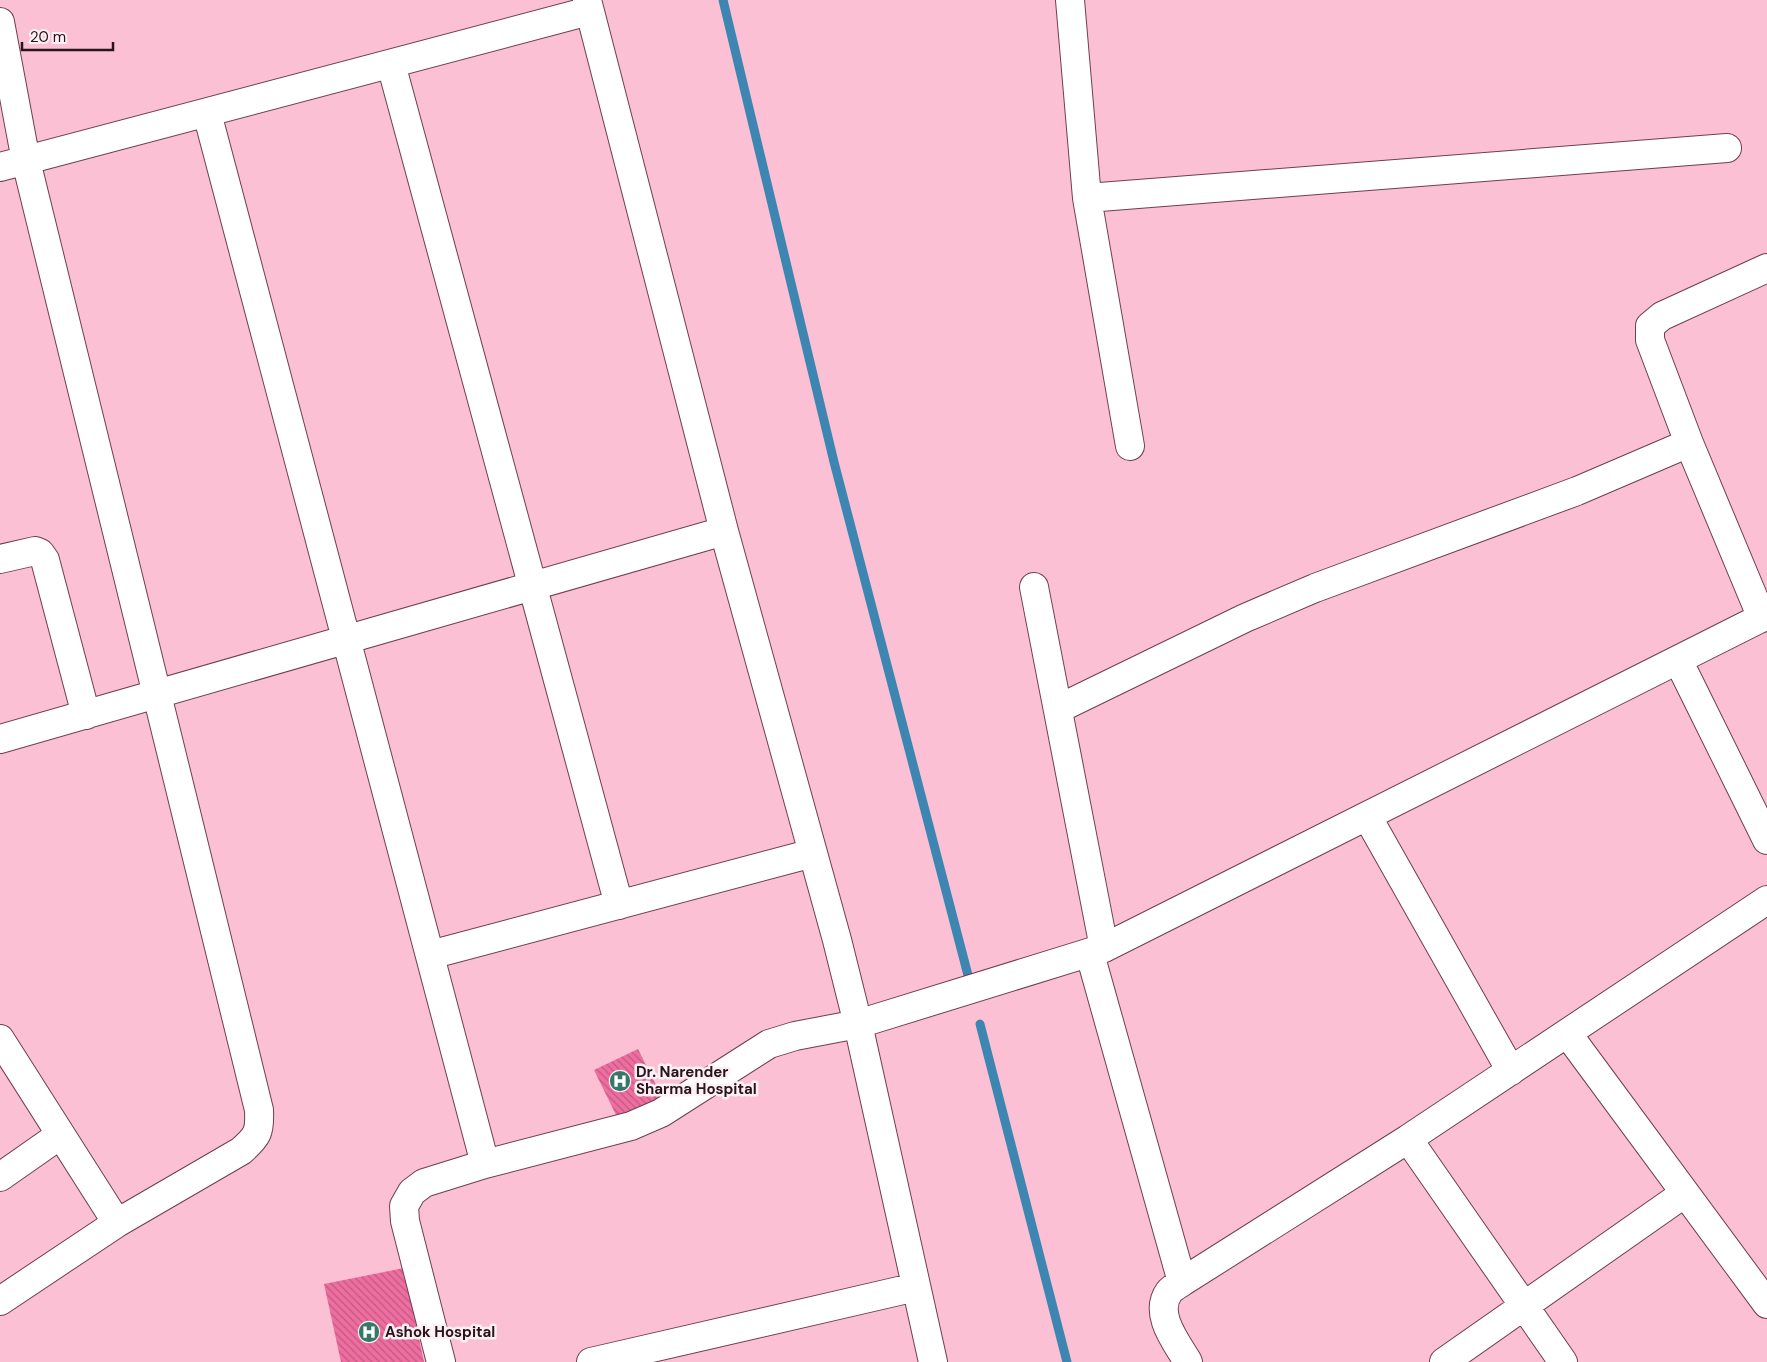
<svg xmlns="http://www.w3.org/2000/svg" width="1767" height="1362" font-family="'DM Sans',sans-serif">
<defs>
<pattern id="building-back-hatch" width="6" height="6" patternUnits="userSpaceOnUse" patternTransform="scale(1.25)"><rect width="6" height="6" fill="#ee6ea0"/><path d="M-1 5l2 2M0 0l6 6M5-1l2 2" fill="none" stroke="#c15982"/></pattern>
</defs>
<rect width="100%" height="100%" fill="#fbc0d3"/>
<g fill="none" stroke-linecap="round" stroke-linejoin="round">
<path stroke="#3d86b2" stroke-width="9" d="M723,0L834,462L969,979
M980,1024L1067,1362"/>
</g>
<path fill="url(#building-back-hatch)" d="M638,1049L663,1099L619,1121L594,1070Z
M404,1268L424,1362H341L324,1284Z"/>
<g fill="none" stroke-linecap="round" stroke-linejoin="round">
<g stroke="#6f3e50" stroke-width="30">
<path id="minor" d="M587,0L724,531L837,940L858,1024L933,1362
M1070,0L1087,198L1130,446
M0,22L26,161L259,1110C260,1132 258,1136 241,1151L117,1223L0,1301
M391,64L619,905
M207,113L485,1164
M0,167L589,11
M1087,198L1727,148
M0,559L35,551L40,553L45,560L86,715
M1034,587L1104,948
M1762,618L1689,443L1650,340V326L1662,316L1767,268
M1678,660L1767,840
M1058,709L1245,618L1315,588L1577,491L1689,443
M0,739L724,531
M1367,816L1511,1071
M1090,954L1182,1282C1178,1285 1172,1288 1169,1292C1153,1314 1177,1343 1188,1362
M430,955L813,853
M1567,1033L1767,1304
M0,1039L117,1223
M1408,1139L1563,1362
M0,1177L60,1135
M1182,1282L1408,1139L1767,900
M441,1362L405,1221L404,1206L412,1192L424,1183L485,1164L631,1126L661,1113L769,1044L795,1036L858,1024L1104,948L1767,615
M591,1362L916,1287
M1444,1362L1685,1193"/>
</g>
<use href="#minor" stroke="#fff" stroke-width="28"/>
</g>
<defs>
<g id="hospital-disc" transform="scale(1.125)"><circle r="9.5" fill="#35786a" stroke="#fdf0f4"/><path d="M-5-5h3v3.5h4V-5h3V5h-3V1.5h-4V5h-3Z" fill="#fff"/></g>
</defs>
<g fill-rule="evenodd">
<use href="#hospital-disc" x="620" y="1081"/>
<use href="#hospital-disc" x="369" y="1332"/>
</g>
<g text-anchor="middle" dominant-baseline="central" stroke-width="5" stroke-linejoin="round" paint-order="stroke">
<g font-size="15" font-weight="bold" fill="#29141c" stroke="#fdf0f4" text-anchor="start">
<text x="636" y="1072">Dr. Narender<tspan x="636" dy="17">Sharma Hospital</tspan></text>
<text x="385" y="1332">Ashok Hospital</text>
</g>
</g>
<path d="M22 42v8h91v-8" fill="none" stroke="#29141c" stroke-width="2.5"/>
<text x="30" y="42" font-size="15" fill="#29141c" stroke="#fdf0f4" stroke-width="4" paint-order="stroke">20 m</text>
</svg>
